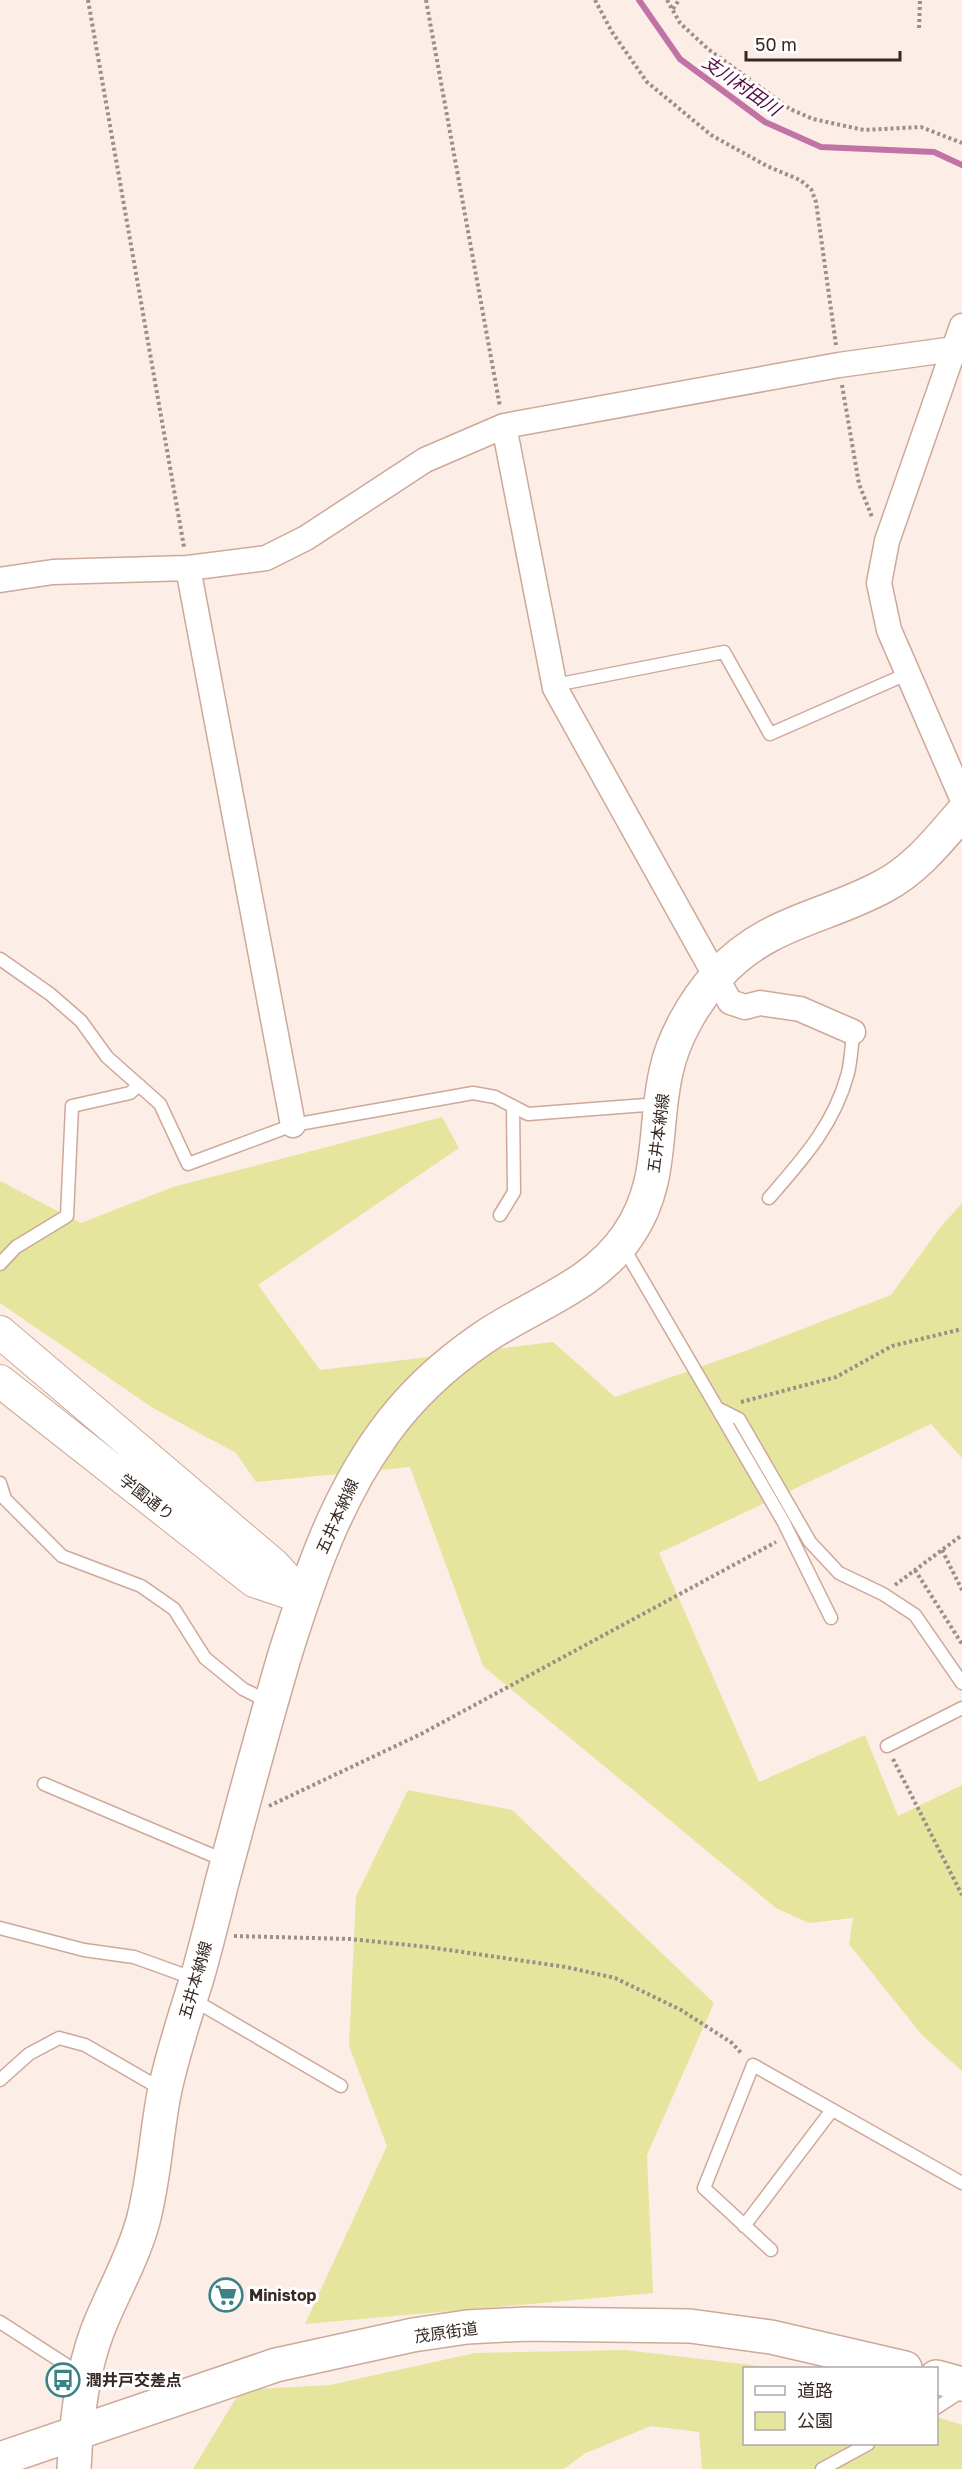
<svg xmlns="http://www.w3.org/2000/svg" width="962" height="2469" font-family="'Golos Text','Noto Sans JP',sans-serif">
<rect width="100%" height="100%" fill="#fcede6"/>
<path fill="#e6e59e" d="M442,1117L459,1148L258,1285L320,1370L553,1342L615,1397L745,1351L891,1295L939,1229L962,1203V1458L931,1424L659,1553L759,1782L865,1735L898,1816L962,1785V2071L922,2035L849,1944L853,1918L809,1923L776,1908L483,1666L410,1467L256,1482L236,1453L153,1408L0,1303V1181L81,1223L173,1187Z
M408,1790L512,1810L714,2003L647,2155L653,2293L305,2324L387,2146L349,2046L356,1896Z
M625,2350L777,2368H744V2444H936L937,2417L962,2425V2469H702L699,2432L651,2426L586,2453L563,2469H193L241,2390L330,2385L475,2353Z"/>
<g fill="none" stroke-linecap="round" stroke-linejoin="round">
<path stroke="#c273a5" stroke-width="6" d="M639,0L680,59L765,122L821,147L934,152L962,165"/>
<g stroke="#cda999" stroke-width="15">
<path id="service" d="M555,685L724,652L770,734L909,673
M0,959L50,994L81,1021L107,1057L160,1104L188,1164L293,1125L473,1093L495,1097L528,1114L659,1104
M769,1198C803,1159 834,1125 848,1073C851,1060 852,1045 853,1032
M500,1215L514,1192L513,1106
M622,1245L783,1521L831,1618
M0,1264L16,1247L67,1216L72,1106L130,1093L139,1085
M717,1408L739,1419L810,1542L839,1573L883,1594L915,1615L962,1683
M0,1483L5,1499L62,1556L141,1586L174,1609L205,1658L243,1689L269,1702
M887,1746L962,1708
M44,1784L226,1861
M0,1928L84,1950L134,1957L195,1979
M192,1999L341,2086
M0,2080L29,2054L59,2038L85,2045L163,2090
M744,2226L832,2110
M771,2250L704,2188L753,2065L962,2183
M0,2322L82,2375
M936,2408L962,2391
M822,2469L868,2444"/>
</g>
<g stroke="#cda999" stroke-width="27">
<path id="minor" d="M962,326L887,541L879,583L889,630L962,798
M504,426L555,688L730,1002L745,1007L760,1003L800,1009L853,1032
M188,568L293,1125
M0,580L53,572L188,568L266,558L306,538L425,460L504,426L839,365L954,349L962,350"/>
</g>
<g stroke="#cda999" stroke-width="34">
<path id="tertiary" d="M0,1332L274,1565L303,1597
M0,1381L254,1581L302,1597"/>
</g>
<g stroke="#cda999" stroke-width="36">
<path id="primary" d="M936,2377L962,2384
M0,2459L276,2365L413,2335L467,2327L526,2324L690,2326L771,2337L905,2368
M74,2469C76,2423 81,2375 97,2332C111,2295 132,2261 143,2221C154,2180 156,2136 164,2094C172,2055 185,2016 197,1978C206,1947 214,1914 222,1882C243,1805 263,1728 286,1651C310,1575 336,1499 383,1434C410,1396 445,1364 483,1338C533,1304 593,1287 628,1235C664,1183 653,1129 666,1072C673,1038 694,1002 717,976C767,921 822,919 882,887C915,870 938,841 962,813"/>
</g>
<path stroke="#9d8f88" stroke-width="4" stroke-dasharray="3 3" stroke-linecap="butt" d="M88,0L184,547
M426,0L500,407
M595,0L612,32L647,82L711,135L767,166L800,180L811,189L816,202L836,345
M667,0L680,23L708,49L790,109L813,119L864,130L921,127L962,143
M673,9L679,0
M919,28L920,0
M842,385L859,484L872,517
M741,1402L836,1377L892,1346L962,1329
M942,1550L962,1590
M915,1570L962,1644
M895,1585L962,1535
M893,1759L962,1895
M269,1806L421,1734L776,1542
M234,1936L350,1939L428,1947L566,1967L615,1978L681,2010L732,2043L742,2054"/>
<use href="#service" stroke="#fff" stroke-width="12"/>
<use href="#minor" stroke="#fff" stroke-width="24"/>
<use href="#tertiary" stroke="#fff" stroke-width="32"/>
<use href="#primary" stroke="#fff" stroke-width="33"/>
</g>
<defs>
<g id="supermarket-ring" transform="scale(1.725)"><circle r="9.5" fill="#fff" stroke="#398286" stroke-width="1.5"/><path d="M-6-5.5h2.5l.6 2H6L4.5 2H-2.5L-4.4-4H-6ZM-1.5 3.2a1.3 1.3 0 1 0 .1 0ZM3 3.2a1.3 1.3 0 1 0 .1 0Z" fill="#398286"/></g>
<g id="bus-ring" transform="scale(1.725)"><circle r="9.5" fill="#fff" stroke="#398286" stroke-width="1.5"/><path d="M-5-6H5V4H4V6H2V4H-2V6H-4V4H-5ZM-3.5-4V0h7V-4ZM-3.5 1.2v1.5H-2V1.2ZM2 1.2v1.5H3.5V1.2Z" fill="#398286"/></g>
</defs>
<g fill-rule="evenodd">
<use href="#supermarket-ring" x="226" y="2295"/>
<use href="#bus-ring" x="63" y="2380"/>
</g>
<g text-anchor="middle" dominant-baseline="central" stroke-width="6" stroke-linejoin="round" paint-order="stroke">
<g font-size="16" fill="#372923" stroke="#fff">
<text transform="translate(658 1133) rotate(-83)">五井本納線</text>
<text transform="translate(147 1497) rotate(38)">学園通り</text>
<text transform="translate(337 1516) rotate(-66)">五井本納線</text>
<text transform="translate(195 1980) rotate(-74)">五井本納線</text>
<text transform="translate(446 2332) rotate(-8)">茂原街道</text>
</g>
<g font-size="16" font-weight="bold" fill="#372923" stroke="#fff" text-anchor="start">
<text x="249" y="2295">Ministop</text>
<text x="86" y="2380">潤井戸交差点</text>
</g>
<g font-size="18" font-style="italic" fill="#53093f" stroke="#fff">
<text transform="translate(742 85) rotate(35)">支川村田川</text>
</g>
</g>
<rect x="743" y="2367" width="195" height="78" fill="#ffffff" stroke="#afa9a7" stroke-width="1.5"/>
<rect x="755" y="2386" width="30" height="9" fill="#ffffff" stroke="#afa9a7" stroke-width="1.5"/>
<text x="797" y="2397" font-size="18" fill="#372923">道路</text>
<rect x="755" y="2412" width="30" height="18" fill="#e6e59e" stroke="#afa9a7" stroke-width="1.5"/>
<text x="797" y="2427" font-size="18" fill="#372923">公園</text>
<path d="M746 51v9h154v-9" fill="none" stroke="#372923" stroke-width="3"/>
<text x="755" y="51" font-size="18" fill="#372923" stroke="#ffffff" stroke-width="4.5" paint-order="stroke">50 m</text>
</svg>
